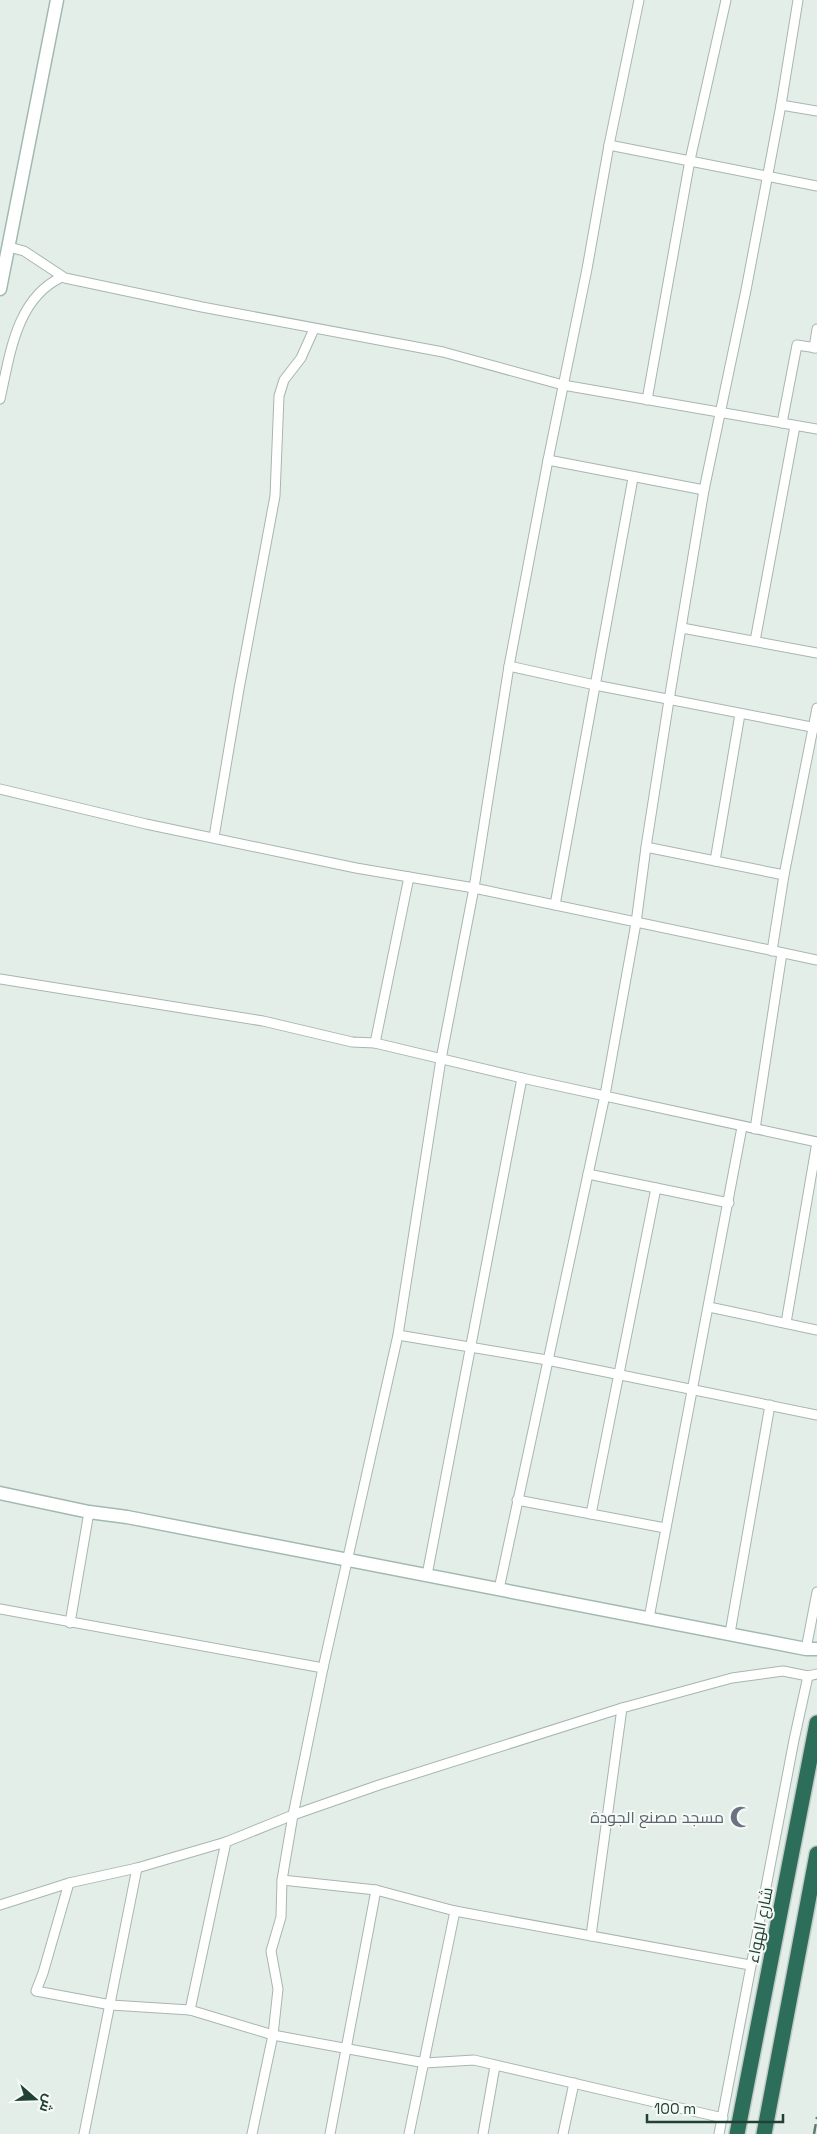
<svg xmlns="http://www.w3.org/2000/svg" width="817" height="2134" font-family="'Space Grotesk',Cairo,sans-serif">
<rect width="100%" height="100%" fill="#e4eee8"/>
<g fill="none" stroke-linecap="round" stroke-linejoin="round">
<g stroke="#a6b7af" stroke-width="11">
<g id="street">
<path d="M781 105 817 111"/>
<path d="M609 145 817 186"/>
<path d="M9 247 24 251 65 278 202 307 443 352 563 385 817 429"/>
<path d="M814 348 817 329"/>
<path d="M0 399C10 355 16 298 62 277"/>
<path d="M647 400 690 160 726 0"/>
<path d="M782 423 797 345 817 348"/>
<path d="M548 460 704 490"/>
<path d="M682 628 817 653"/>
<path d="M755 641 795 426"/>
<path d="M509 666 595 685 817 728"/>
<path d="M0 789 146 824 356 868 474 888 817 960"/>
<path d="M214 837 239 689 275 496 279 396 284 380 301 358 314 329"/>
<path d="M646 847 784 875"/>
<path d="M715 861 740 714"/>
<path d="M555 905 633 478"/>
<path d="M772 951 784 875 817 708"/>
<path d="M0 979 263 1021 352 1042 375 1043 522 1078 817 1142"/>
<path d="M375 1043 409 877"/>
<path d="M755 1129 782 953"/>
<path d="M588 1174 729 1203"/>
<path d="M709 1307 817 1330"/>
<path d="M786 1323 817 1142"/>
<path d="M398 1335 547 1360 817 1415"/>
<path d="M517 1500 665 1528"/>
<path d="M591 1514 656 1188"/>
<path d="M427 1575 522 1078"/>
<path d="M499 1589 605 1095 636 923 646 847 669 700 704 490 746 290 781 105 798 0"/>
<path d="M0 1609 323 1668"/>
<path d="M649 1618 742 1127"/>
<path d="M70 1623 89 1512"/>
<path d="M730 1633 770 1405"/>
<path d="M806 1649 817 1592"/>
<path d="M282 1880 376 1890 455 1911 750 1965"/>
<path d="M69 1883 43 1973 36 1991 111 2005 190 2010 273 2035 425 2063 474 2060 723 2118"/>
<path d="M0 1905 69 1883 137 1868 226 1842 293 1815 379 1785 622 1708 732 1678 783 1671 808 1676 817 1674"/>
<path d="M591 1936 622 1708"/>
<path d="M190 2010 226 1842"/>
<path d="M84 2134 137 1868"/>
<path d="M252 2134 273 2035 278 1989 271 1951 281 1917 282 1880 293 1815 323 1668 398 1335 441 1059 474 888 509 666 548 460 587 269 609 145 639 0"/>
<path d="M330 2134 376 1890"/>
<path d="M409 2134 455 1911"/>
<path d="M483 2134 495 2066"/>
<path d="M563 2134 574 2083"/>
<path d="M719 2134 794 1740 808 1676"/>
</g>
</g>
<g stroke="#a1baaf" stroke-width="15">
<g id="secondary">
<path d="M0 289 57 0"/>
<path d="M0 1493 89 1512 127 1517 806 1649H817"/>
</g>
</g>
<g stroke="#c1cac6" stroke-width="18">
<g id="highway">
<path d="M737 2134 817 1723"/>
<path d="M764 2134 817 1854"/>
</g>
</g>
<use href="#street" stroke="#fff" stroke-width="9"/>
<use href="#secondary" stroke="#fff" stroke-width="12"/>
<use href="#highway" stroke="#2c6e59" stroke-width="15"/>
<path stroke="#5d7c70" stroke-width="2.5" stroke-dasharray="10 5" stroke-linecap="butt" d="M814 2134 817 2117"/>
</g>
<defs>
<g id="mosque-bare" transform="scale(1.725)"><path d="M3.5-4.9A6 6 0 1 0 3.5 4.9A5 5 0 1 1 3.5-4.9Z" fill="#6b7280" stroke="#f5faf7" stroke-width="2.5" paint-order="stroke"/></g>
</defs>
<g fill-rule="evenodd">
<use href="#mosque-bare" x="741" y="1817"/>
</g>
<g text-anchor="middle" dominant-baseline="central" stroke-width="4" stroke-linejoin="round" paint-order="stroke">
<g font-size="16" fill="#5b616d" stroke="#f5faf7" text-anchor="end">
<text x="724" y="1817">مسجد مصنع الجودة</text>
</g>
<g font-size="16" fill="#224135" stroke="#f5faf7">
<text transform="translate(760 1925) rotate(-79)">شارع الهواء</text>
</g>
</g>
<g transform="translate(35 2099) rotate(110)" stroke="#f5faf7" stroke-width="4" paint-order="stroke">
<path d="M0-4L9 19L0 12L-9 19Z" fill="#224135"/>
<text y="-8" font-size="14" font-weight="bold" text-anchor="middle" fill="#224135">ش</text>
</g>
<path d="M647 2114v8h136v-8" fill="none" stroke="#224135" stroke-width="2.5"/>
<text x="654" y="2114" font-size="15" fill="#224135" stroke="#f5faf7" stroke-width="4" paint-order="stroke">100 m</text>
</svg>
